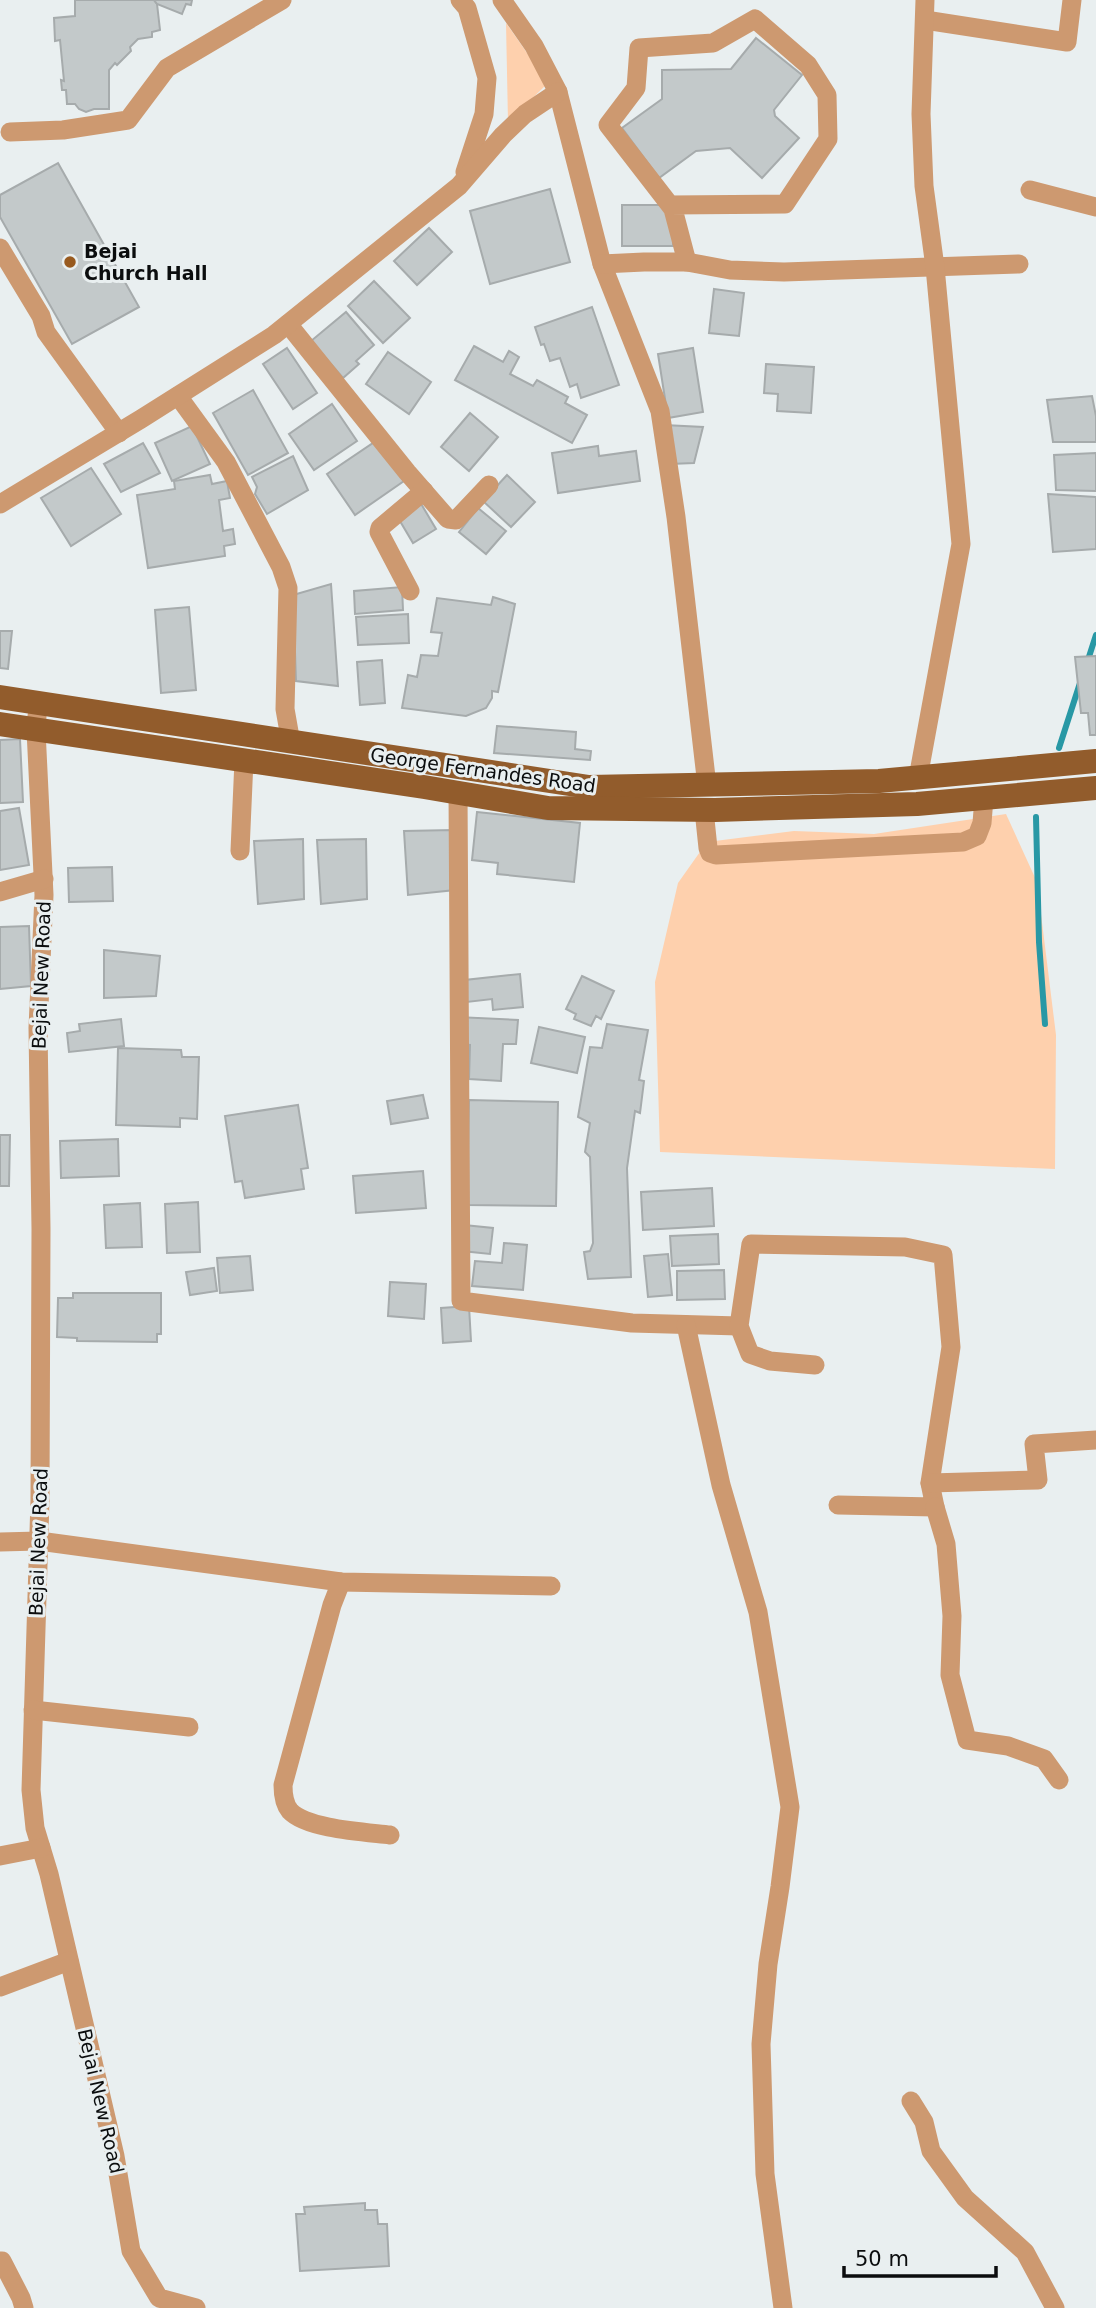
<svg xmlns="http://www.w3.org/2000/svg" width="1096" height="2308" font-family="'DejaVu Sans',sans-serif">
<rect width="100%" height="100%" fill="#e9eff0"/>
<g fill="#fed0ad">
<path d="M506 23 548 83 508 122Z"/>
<path d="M1006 814 1037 882 1056 1035 1055 1169 660 1152 655 982 678 883 707 842 794 831 874 834Z"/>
</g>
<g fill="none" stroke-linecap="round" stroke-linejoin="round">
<g stroke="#2898a5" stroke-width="6">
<path d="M1087 663 1096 635"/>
<path d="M1059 748 1080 683"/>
<path d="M1036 817 1039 942 1045 1024"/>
</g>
</g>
<g fill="#c3c9ca" stroke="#a6abac" stroke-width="2">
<path d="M75 0H154L157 4 160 30 152 32V37L138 39 130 47 131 51 117 65 115 63 109 70V109H94L86 112 79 109 75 104H67L66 90H62L61 80 64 81 60 40 55 41 54 18 75 16Z"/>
<path d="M154 0H192L191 5 186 4 182 14 157 4Z"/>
<path d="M756 38 802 75 774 110 775 116 799 138 762 178 730 148 696 151 659 178 622 128 662 99V70L731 69Z"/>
<path d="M58 163 139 307 72 344 0 217V195Z"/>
<path d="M550 189 570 262 490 284 470 211Z"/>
<rect x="622" y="205" width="51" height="41"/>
<path d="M429 228 452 252 417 285 394 261Z"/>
<path d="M374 281 410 318 383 343 348 306Z"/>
<path d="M714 289 744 293 739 336 709 333Z"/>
<path d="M592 307 619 385 581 398 577 384 570 387 560 358 550 361 544 344 541 345 535 327Z"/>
<path d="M346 312 374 345 356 361 359 364 343 378 311 341Z"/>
<path d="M474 346 503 362 509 351 519 357 510 374 533 386 537 380 568 397 565 403 587 415 572 443 455 380Z"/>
<path d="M287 348 317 393 293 409 263 364Z"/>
<path d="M693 348 703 412 668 418 658 354Z"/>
<path d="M388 352 431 382 409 414 366 384Z"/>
<path d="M766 364 814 367 811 413 777 411 778 394 764 393Z"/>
<path d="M253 390 288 453 248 475 213 413Z"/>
<path d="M1092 396 1096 416V442H1053L1047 400Z"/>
<path d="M332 404 357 441 314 470 289 434Z"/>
<path d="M470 413 498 437 469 471 441 447Z"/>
<path d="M664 425 703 427 694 463 670 464Z"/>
<path d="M192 426 210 464 172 481 155 443Z"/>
<path d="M376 441 404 481 355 515 327 474Z"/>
<path d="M143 443 160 473 121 492 104 464Z"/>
<path d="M598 446 599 456 636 451 640 481 558 493 552 453Z"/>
<path d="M1096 453V491L1056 490 1054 455Z"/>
<path d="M293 456 308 490 267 514 255 494 257 487 252 477Z"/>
<path d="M91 468 121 514 71 546 41 498Z"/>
<path d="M210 475 212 484 227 481 230 498 219 500 223 531 233 529 235 544 224 546 225 556 148 568 137 495 175 489 174 481Z"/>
<path d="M507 475 535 502 511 527 483 501Z"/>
<path d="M1048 494 1096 497V549L1053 552Z"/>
<path d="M420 502 436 529 413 543 397 516Z"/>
<path d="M478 508 506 531 486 554 459 532Z"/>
<path d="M331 584 338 686 296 681 293 595Z"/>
<path d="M402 587 403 610 355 614 354 591Z"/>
<path d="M493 597 515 604 498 692 492 691V698L486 708 466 716 402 708 408 675 417 677 421 655 438 656 442 633 431 632 437 598 491 605Z"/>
<path d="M189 607 196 690 161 693 155 610Z"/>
<path d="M408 614 409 643 358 645 356 617Z"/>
<path d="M0 631H12L8 669 0 668Z"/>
<path d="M1096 656V735H1090L1088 713H1081L1075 657Z"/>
<path d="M382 660 385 703 360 705 357 662Z"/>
<path d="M497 726 576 732 575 749 591 751 590 760 494 753Z"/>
<path d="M20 739 23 802 0 803V740Z"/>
<path d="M19 808 29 865 0 870V811Z"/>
<path d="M477 812 580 823 574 882 497 874 498 863 472 860Z"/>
<path d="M453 830 455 890 408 895 404 831Z"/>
<path d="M303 839 304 899 258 904 254 841Z"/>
<path d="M366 839 367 899 321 904 317 840Z"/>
<path d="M112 867 113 901 69 902 68 868Z"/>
<path d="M29 926 31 986 0 989V927Z"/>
<path d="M104 950 160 956 156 996 104 998Z"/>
<path d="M520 974 523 1007 493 1010 492 999 467 1002 465 980Z"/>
<path d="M582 976 614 991 601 1019 596 1016 591 1026 574 1019 576 1014 566 1009Z"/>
<path d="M457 1017 518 1020 516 1044H503L501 1081 469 1079 470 1045 456 1044Z"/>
<path d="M121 1019 124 1046 69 1052 67 1033 80 1031 79 1024Z"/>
<path d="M607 1024 648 1030 639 1080 644 1081 640 1113 635 1111 627 1168 631 1277 588 1279 584 1252 590 1251 593 1243 590 1157 585 1152 590 1123 578 1117 590 1047 602 1048Z"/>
<path d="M539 1027 585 1037 577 1073 531 1063Z"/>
<path d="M118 1048 181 1050 182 1057H199L197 1119 180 1118V1127L116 1125Z"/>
<path d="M423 1095 428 1118 391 1124 387 1101Z"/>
<path d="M469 1100 558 1102 556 1206 467 1205Z"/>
<path d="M298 1105 308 1168 301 1169 304 1189 245 1198 242 1181 235 1182 225 1116Z"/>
<path d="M0 1135H10L9 1186H0Z"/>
<path d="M118 1139 119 1176 61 1178 60 1141Z"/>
<path d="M423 1171 426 1208 356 1213 353 1176Z"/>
<path d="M712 1188 714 1226 643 1230 641 1192Z"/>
<path d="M198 1202 200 1252 167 1253 165 1204Z"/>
<path d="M140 1203 142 1247 106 1248 104 1205Z"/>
<path d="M464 1225 493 1228 490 1254 462 1251Z"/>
<path d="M718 1234 719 1264 672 1266 670 1236Z"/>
<path d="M504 1243 527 1245 523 1290 472 1286 475 1261 502 1263Z"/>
<path d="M668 1254 672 1295 648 1297 644 1256Z"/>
<path d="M250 1256 253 1290 220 1293 217 1258Z"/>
<path d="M214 1268 217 1291 190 1295 186 1272Z"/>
<path d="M724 1270 725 1299 677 1300V1271Z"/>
<path d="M390 1282 426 1284 424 1319 388 1316Z"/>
<path d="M73 1293H161V1334H157V1342L77 1341V1338L57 1337 58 1298H73Z"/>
<path d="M469 1306 471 1341 443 1343 441 1308Z"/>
<path d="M365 2203V2210H377L378 2224H387L389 2266 300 2271 296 2214H305L304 2207Z"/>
</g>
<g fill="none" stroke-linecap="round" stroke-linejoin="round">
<g stroke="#cd9970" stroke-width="19">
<path d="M460 0 467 8 487 78 484 114 465 172"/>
<path d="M502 0 534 46 558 92 602 264 660 411 676 517 707 786"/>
<path d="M925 20 1067 42 1072 0"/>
<path d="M10 132 63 130 128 120 167 68 282 0"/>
<path d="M1030 190 1096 207"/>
<path d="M670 205 785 204 828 139 827 95 808 65 755 19 713 43 639 48 636 88 608 125 673 209 687 262"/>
<path d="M0 248 41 316 46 332 119 433"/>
<path d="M602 264 644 262H687L730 270 784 272 1019 264"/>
<path d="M288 324 407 472 448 519 456 520 489 485"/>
<path d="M178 396 226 462 281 567 288 588 285 709 291 743"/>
<path d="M0 504 141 419 274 335 459 186 503 135 525 114 558 92"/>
<path d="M410 591 379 532 380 528 424 491"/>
<path d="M37 716 36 730 44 895 38 1028 41 1229 40 1500 31 1790 35 1828 49 1874 115 2156 131 2251 159 2298 196 2308"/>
<path d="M918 778 961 544 935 267 924 186 921 114 925 0"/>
<path d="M458 792 461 1301 632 1323 739 1326"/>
<path d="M704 810 708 848 710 853 716 855 963 842 977 836 982 823 984 798"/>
<path d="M240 851 244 760"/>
<path d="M0 892 44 879"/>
<path d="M686 1325 721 1485 758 1612 790 1807 780 1887 768 1964 761 2044 765 2174 783 2308"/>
<path d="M815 1365 770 1361 750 1354 739 1326 751 1244 905 1247 943 1255 951 1347 930 1483 935 1507 838 1505"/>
<path d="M930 1483 1038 1480 1034 1444 1096 1440"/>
<path d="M935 1507 946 1544 952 1616 950 1675 967 1740 1008 1746 1044 1759 1059 1780"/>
<path d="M0 1542 39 1541 341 1582 551 1586"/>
<path d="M341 1582 332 1605 283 1785C283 1793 284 1804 290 1811 307 1829 365 1832 390 1835"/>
<path d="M33 1710 189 1727"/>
<path d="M0 1856 41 1848"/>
<path d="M0 1987 69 1961"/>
<path d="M911 2101 924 2122 931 2151 965 2198 1025 2252 1055 2308"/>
<path d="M0 2261H2L21 2298 24 2308"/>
</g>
<g stroke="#925c2c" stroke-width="24">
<path d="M0 697 589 787 879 781 1096 761"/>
<path d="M0 724 424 787 548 808 715 810 917 804 1096 788"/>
</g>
</g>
<circle fill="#985a1f" stroke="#e9eff0" stroke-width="2.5" cx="70" cy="262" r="7"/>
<g text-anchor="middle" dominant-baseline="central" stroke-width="6" stroke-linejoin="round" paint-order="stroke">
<g font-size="19" font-weight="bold" fill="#0b0d0e" stroke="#e9eff0" text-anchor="start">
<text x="84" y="251">Bejai<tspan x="84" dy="22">Church Hall</tspan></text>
</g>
<g font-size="19" fill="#0b0d0e" stroke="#e9eff0">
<text transform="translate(483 770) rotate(8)">George Fernandes Road</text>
<text transform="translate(41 975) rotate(-88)">Bejai New Road</text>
<text transform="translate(38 1542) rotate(-88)">Bejai New Road</text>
<text transform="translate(101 2101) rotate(77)">Bejai New Road</text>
</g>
</g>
<path d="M844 2266v10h152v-10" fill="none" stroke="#0b0d0e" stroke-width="3.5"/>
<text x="855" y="2266" font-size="21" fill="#0b0d0e" stroke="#e9eff0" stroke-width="5" paint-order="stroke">50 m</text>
</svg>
